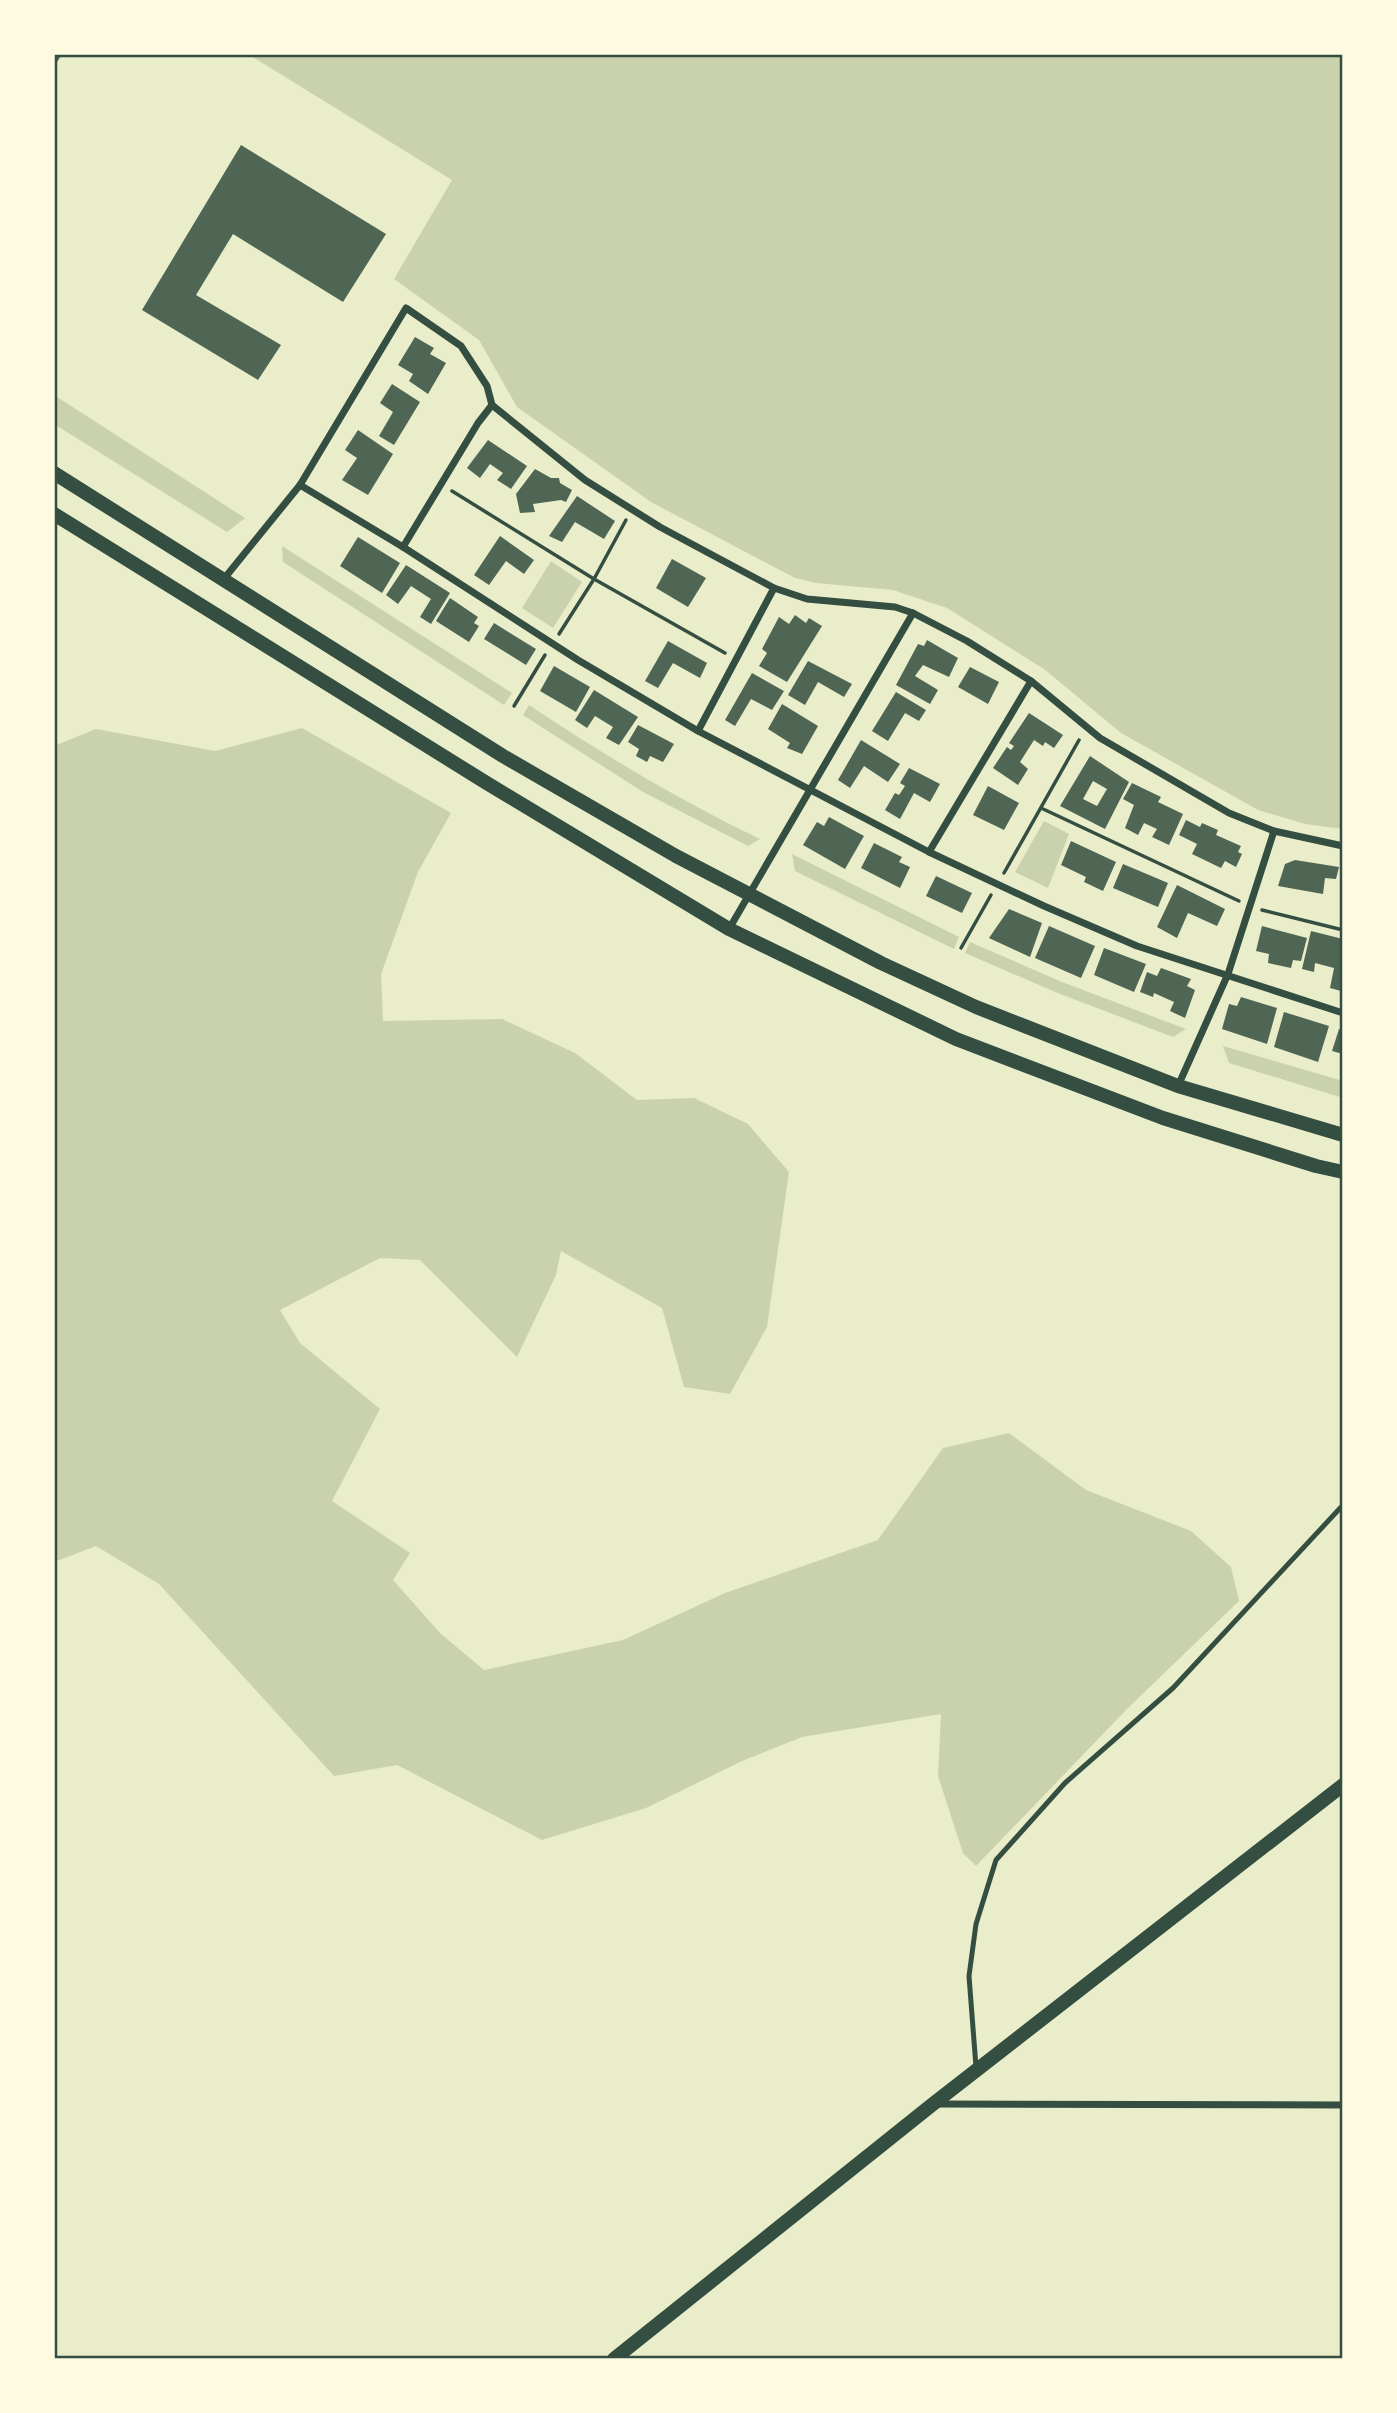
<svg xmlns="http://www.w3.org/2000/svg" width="1397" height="2413" font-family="'Fira Sans',sans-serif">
<rect width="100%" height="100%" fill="#e9edc9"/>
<g fill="#cad2ad">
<path d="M248 54H1343V829L1305 824 1258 810 1121 733 1044 669 947 608 893 590 816 583 795 578 651 502 517 407 479 340 394 279 452 180Z"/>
<path d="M54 395 245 518 227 532 54 424Z"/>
<path d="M282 546 512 693 504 705 283 562Z"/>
<path d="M551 561 582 582 553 628 522 608Z"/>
<path d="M529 705C604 755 679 800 760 839L748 846 643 792 523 715Z"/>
<path d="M302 728 451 813 418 872 381 974 383 1021 502 1019 575 1053 637 1100 694 1098 748 1124 789 1172 767 1327 730 1394 684 1387 662 1308 561 1251 556 1275 517 1357 420 1260 380 1258 280 1310 300 1343 380 1409 332 1501 410 1553 393 1580 440 1633 484 1670 623 1640 725 1593 878 1540 943 1448 1009 1433 1086 1490 1191 1531 1231 1567 1239 1601 1127 1709 976 1866 963 1853 938 1776 941 1714 802 1737 742 1761 646 1808 542 1840 397 1765 334 1776 159 1584 96 1546 54 1562V746L96 729 215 751Z"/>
<path d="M1044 821 1069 834 1048 888 1015 872Z"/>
<path d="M792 854 959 937 954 949 795 871Z"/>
<path d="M970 942 1062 982 1186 1029 1173 1037 1055 992 965 953Z"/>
<path d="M1223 1046 1343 1081V1098L1229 1063Z"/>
</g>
<g fill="#4f6655" fill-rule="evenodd">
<path d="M54 54H62L54 67Z"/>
<path d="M241 145 386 234 343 302 233 234 196 295 281 345 258 380 142 310Z"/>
<path d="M415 337 434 348 430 354 446 363 428 394 409 381 413 374 398 365Z"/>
<path d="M392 384 420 402 394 445 379 436 393 412 380 403Z"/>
<path d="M358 430 393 454 368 495 342 480 357 458 345 450Z"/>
<path d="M488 440 527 466 511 489 497 480 503 473 490 464 480 478 467 468Z"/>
<path d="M535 469 551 478H559L560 483 572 490 566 502 561 500 533 504 535 512 520 513 516 494Z"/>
<path d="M577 496 615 521 604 539 575 522 562 542 549 536Z"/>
<path d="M500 536 534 560 524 574 506 561 489 585 474 575Z"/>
<path d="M358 537 400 563 382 593 340 566Z"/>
<path d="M672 559 706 578 688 607 656 588Z"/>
<path d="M406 565 450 593 431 624 420 617 431 599 411 586 398 604 386 595Z"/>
<path d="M450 598 478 617 474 623 479 626 469 642 436 621Z"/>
<path d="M795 615 806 623 809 618 822 626 787 682 759 666 767 653 762 649 779 617 789 624Z"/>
<path d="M494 623 536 649 526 665 484 639Z"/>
<path d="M927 640 958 658 949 677 923 665 915 676 938 690 930 704 896 685 918 644 924 646Z"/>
<path d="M668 641 707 663 700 678 673 663 658 688 645 681Z"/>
<path d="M808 661 852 684 844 697 818 682 805 705 788 695Z"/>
<path d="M554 666 590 687 576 712 540 691Z"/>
<path d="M970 667 999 682 988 704 958 687Z"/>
<path d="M752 673 784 691 772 710 751 699 735 726 725 720Z"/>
<path d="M594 690 638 717 619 745 606 738 613 727 595 716 587 728 575 720Z"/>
<path d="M896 692 926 710 919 721 905 713 888 741 872 731Z"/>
<path d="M782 704 818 726 802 754 787 748 790 743 768 729Z"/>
<path d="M1029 713 1063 735 1054 748 1045 742 1043 746 1034 740 1020 762 1028 769 1018 785 993 768 1007 747 1011 750 1014 746 1009 743Z"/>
<path d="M638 725 674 744 663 762 650 756 647 762 636 756 639 749 628 742Z"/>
<path d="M861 740 900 764 888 782 864 766 850 788 838 780Z"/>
<path d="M1090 756 1129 782 1105 829 1060 806ZM1093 781 1107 789 1097 806 1083 799Z"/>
<path d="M909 768 940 784 930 802 914 793 900 819 885 810 895 793 899 795 905 786 900 783Z"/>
<path d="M1132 783 1161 797 1158 802 1183 814 1169 845 1152 837 1157 829 1144 823 1138 835 1125 828 1134 805 1123 799Z"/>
<path d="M988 786 1019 803 1004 830 973 815Z"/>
<path d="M829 817 864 836 845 869 803 845 817 822 824 826Z"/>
<path d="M1186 820 1200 827 1202 823 1218 830 1216 835 1241 846 1238 852 1242 854 1236 867 1225 861 1221 868 1192 854 1197 844 1179 835Z"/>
<path d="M1071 841 1116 862 1103 891 1084 882 1086 877 1061 865Z"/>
<path d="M874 843 902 857 899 862 910 867 900 888 861 868Z"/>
<path d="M1295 860 1339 867 1336 879 1325 878 1323 894 1278 886 1285 864Z"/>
<path d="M1123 864 1168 883 1158 907 1113 888Z"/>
<path d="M936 876 972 893 962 913 926 896Z"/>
<path d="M1177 885 1225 909 1217 926 1188 913 1177 938 1157 927Z"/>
<path d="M1009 909 1042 923 1030 957 989 938Z"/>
<path d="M1049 926 1095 946 1081 978 1035 958Z"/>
<path d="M1262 926 1307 938 1301 961 1293 960 1291 968 1268 963 1269 954 1256 951Z"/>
<path d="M1311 931 1343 939 1341 991 1330 988 1334 968 1315 963 1314 972 1302 969Z"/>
<path d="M1104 948 1146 964 1134 992 1094 975Z"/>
<path d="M1161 968 1191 979 1187 986 1195 990 1185 1018 1170 1011 1174 1002 1154 993 1153 997 1140 992 1147 972 1157 976Z"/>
<path d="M1241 997 1277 1008 1267 1044 1222 1029 1229 1004 1237 1006Z"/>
<path d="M1284 1012 1329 1026 1318 1062 1274 1047Z"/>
<path d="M1339 1029 1343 1030V1054L1332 1051Z"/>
</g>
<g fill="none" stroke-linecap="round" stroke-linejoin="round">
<g stroke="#344e41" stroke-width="3.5">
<path d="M452 491 594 579 725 653"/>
<path d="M559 634 594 579 626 520"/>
<path d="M514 706 545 655"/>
<path d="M1041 808 1239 901"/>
<path d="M1004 873 1079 740"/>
<path d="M1262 910 1343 930"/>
<path d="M961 948 991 895"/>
<path d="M54 1867 55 1866"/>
</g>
<path stroke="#344e41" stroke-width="5" d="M976 2067 969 1976 976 1924 996 1860 1065 1783 1173 1688 1343 1505"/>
<g stroke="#344e41" stroke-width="7">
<path d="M300 485 403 547 578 660 698 731 929 852 1044 906 1137 946 1343 1013"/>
<path d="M403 547 478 423 492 405"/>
<path d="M223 580 300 485 406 308 461 346 487 386 492 405 585 480 660 527 774 588 807 599 895 607 913 613 967 641 1031 681 1100 738 1229 813 1274 831 1343 846"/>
<path d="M698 731 774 588"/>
<path d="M929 852 1031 681"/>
<path d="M729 929 913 613"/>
<path d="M1178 1086 1228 974 1274 831"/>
<path d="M937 2104 1343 2105"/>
</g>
<g stroke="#344e41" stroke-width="14">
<path d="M54 473 503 756 676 856 881 963 976 1007 1178 1086 1343 1135"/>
<path d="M54 514 485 782 729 929 956 1039 1163 1118 1316 1166 1343 1172"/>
<path d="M614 2359 933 2104 1343 1785"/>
</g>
</g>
<rect width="1397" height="2413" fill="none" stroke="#fefae0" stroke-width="112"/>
<rect x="56" y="56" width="1285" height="2301" fill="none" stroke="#344e41" stroke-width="2.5"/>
</svg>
